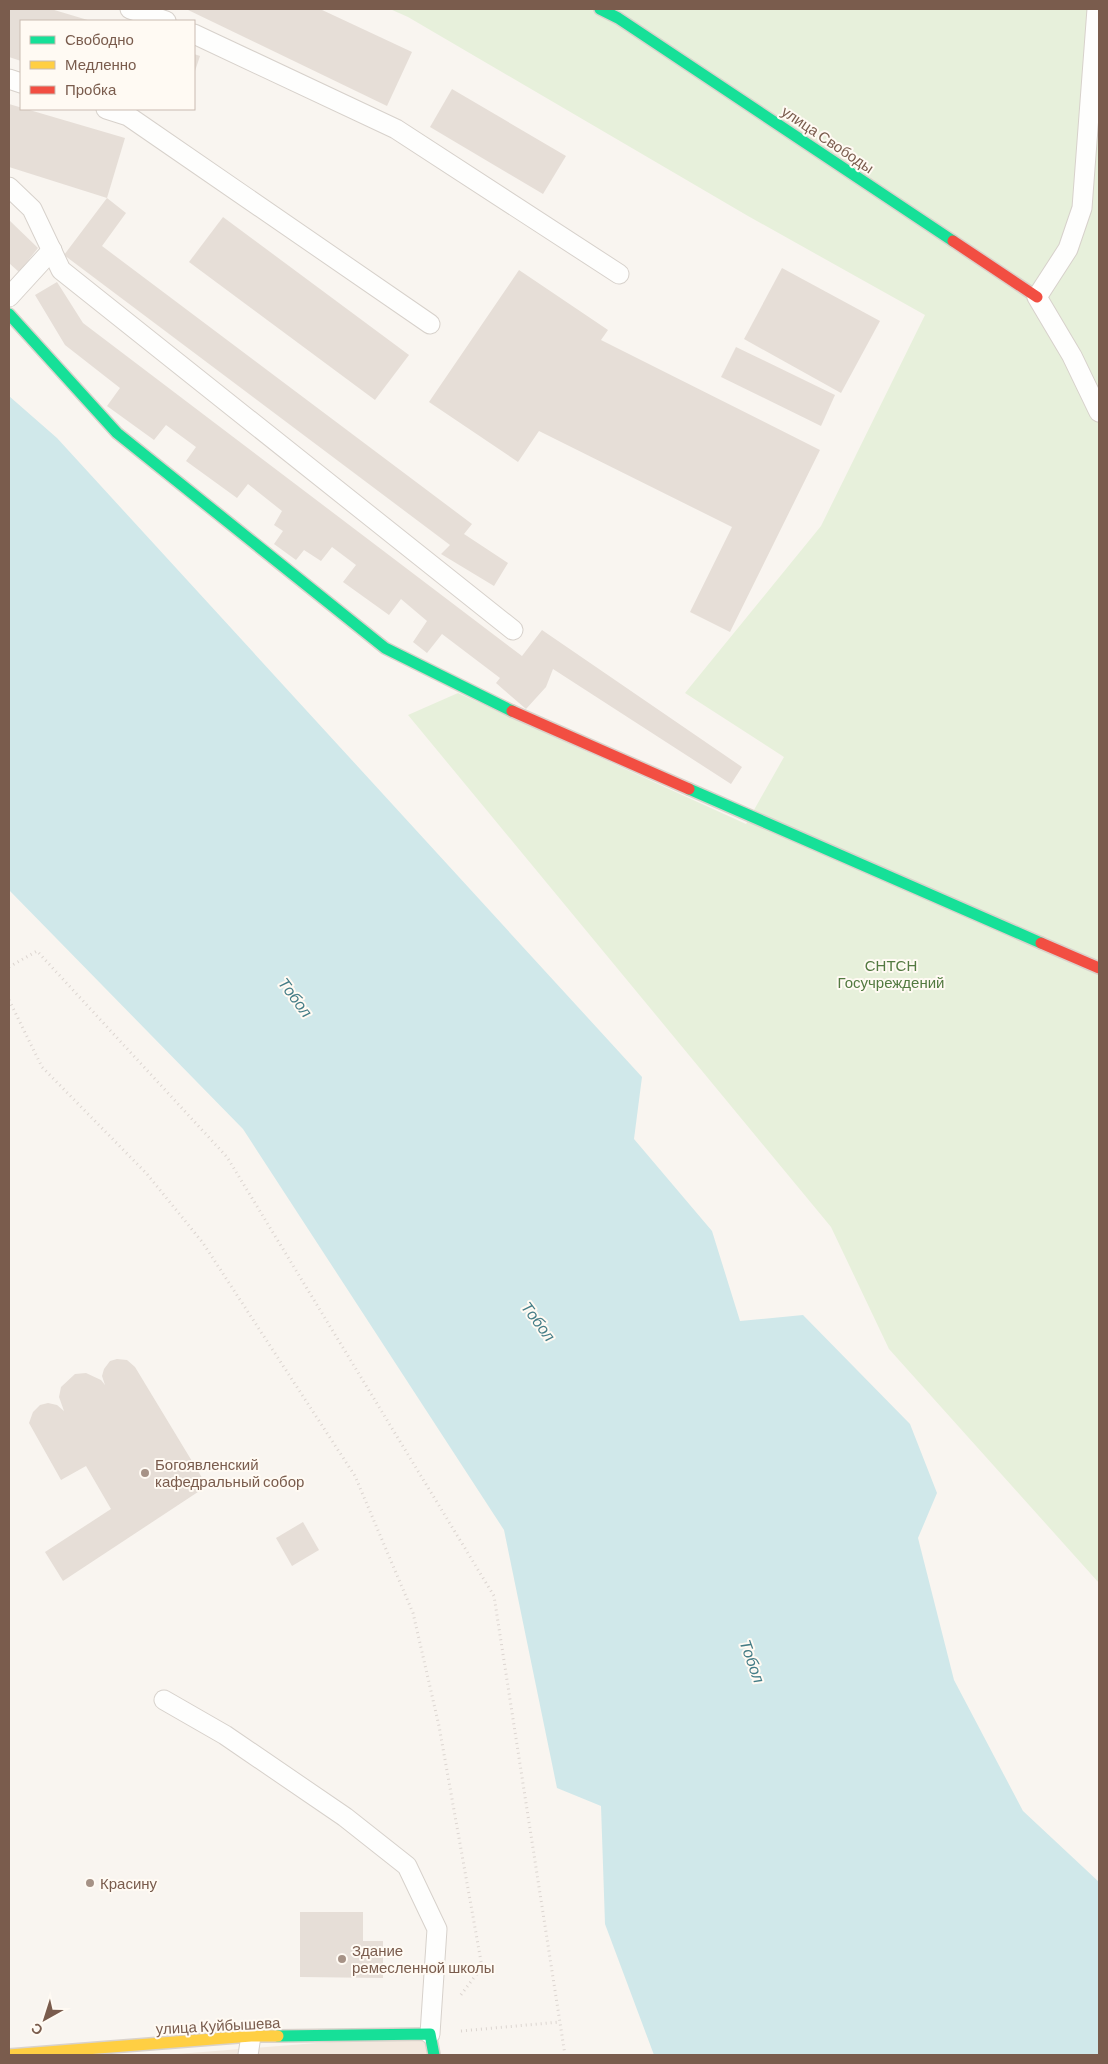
<svg xmlns="http://www.w3.org/2000/svg" width="1108" height="2064" font-family="Barlow,sans-serif">
<rect width="100%" height="100%" fill="#f9f5f0"/>
<path fill="#f2e8de" d="M430 2034 434 2055H165Z"/>
<path fill="#e7f0db" d="M390 9H1099V1583L889 1349 831 1227 408 715 458 693 746 824 784 757 685 693 821 526 925 315 748 216 408 17Z"/>
<path fill="#d0e8ea" d="M9 396 57 438 642 1077 634 1139 712 1231 740 1321 803 1315 910 1424 937 1493 918 1538 954 1680 1023 1811 1099 1882V2055H654L605 1924 601 1806 557 1788 504 1530 243 1129 9 890Z"/>
<g fill="#e6ded7">
<path d="M9 9H51L91 21H21V61L9 57Z"/>
<path d="M186 9H320L412 52 387 106Z"/>
<path d="M194 54 200 56 194 74Z"/>
<path d="M452 89 566 156 543 194 430 127Z"/>
<path d="M9 104 125 138 107 198 9 167Z"/>
<path d="M107 198 126 213 102 246 472 524 464 534 508 563 494 586 441 554 450 545 64 255Z"/>
<path d="M223 217 409 355 375 400 189 262Z"/>
<path d="M9 220 38 248 19 272 9 263Z"/>
<path d="M782 268 880 321 841 393 744 339Z"/>
<path d="M519 270 608 330 601 340 820 450 730 632 690 612 732 527 539 431 518 462 429 402Z"/>
<path d="M57 282 83 323 522 656 542 630 742 767 731 784 553 669 546 687 526 709 496 683 500 678 442 634 427 653 413 642 427 621 401 599 389 615 343 582 356 565 332 547 321 561 304 550 296 560 274 544 283 531 274 525 282 511 248 484 237 498 186 461 196 447 166 425 154 440 107 406 120 388 65 345 35 295Z"/>
<path d="M736 347 835 395 821 426 721 377Z"/>
<path d="M117 1359 127 1360 135 1367 207 1486 63 1581 45 1552 111 1509 86 1466 61 1480 29 1423 33 1412 40 1405 48 1403 57 1405 64 1411 59 1397 61 1387 75 1374 86 1373 101 1380 105 1385 102 1376 104 1369 110 1361Z"/>
<path d="M303 1522 319 1550 292 1566 276 1538Z"/>
<path d="M300 1912H363V1941H383V1978L300 1977Z"/>
</g>
<g fill="none" stroke-linecap="round" stroke-linejoin="round">
<g stroke="#d7d1cb" stroke-width="21">
<g id="lane">
<path d="M130 9 166 21"/>
<path d="M1097 9 1082 208 1068 249 1037 297 1072 356 1099 412"/>
<path d="M194 34 396 129 619 274"/>
<path d="M9 79 21 83"/>
<path d="M106 109 128 116 430 324"/>
<path d="M9 187 32 209 61 270 513 630"/>
<path d="M9 297 52 250"/>
<path d="M164 1700 225 1735 345 1817 407 1866 437 1929 430 2034"/>
<path d="M248 2055 251 2036"/>
</g>
</g>
<g stroke="#d9d2cb" stroke-width="14">
<g id="fast">
<path d="M600 9 618 18 953 241"/>
<path d="M9 314 117 433 385 648 512 711"/>
<path d="M689 789 1041 943"/>
<path d="M278 2036 430 2034 434 2055"/>
</g>
</g>
<g stroke="#d9d2cb" stroke-width="14">
<path id="slow" d="M9 2055 251 2036H278"/>
</g>
<g stroke="#d9d2cb" stroke-width="14">
<g id="jam">
<path d="M953 241 1037 297"/>
<path d="M512 711 689 789"/>
<path d="M1041 943 1099 968"/>
</g>
</g>
<g stroke="#dcd5d0" stroke-width="3" stroke-dasharray="1 4" stroke-linecap="butt">
<path d="M9 967 37 951 227 1157 494 1596 565 2055"/>
<path d="M9 1000 42 1067 147 1174 203 1243 355 1476 413 1613 439 1726 482 1967 460 1996"/>
<path d="M461 2031 560 2022"/>
</g>
<use href="#lane" stroke="#fefefd" stroke-width="19"/>
<use href="#fast" stroke="#16e098" stroke-width="11"/>
<use href="#slow" stroke="#ffcf43" stroke-width="11"/>
<use href="#jam" stroke="#f24e42" stroke-width="11"/>
</g>
<g fill="#a69286" stroke="#fffaf3" stroke-width="2">
<circle cx="145" cy="1473" r="5"/>
<circle cx="90" cy="1883" r="5"/>
<circle cx="342" cy="1959" r="5"/>
</g>
<g text-anchor="middle" dominant-baseline="central" stroke-width="4" stroke-linejoin="round" paint-order="stroke">
<g font-size="15" fill="#7a5c4d" stroke="#fffaf3">
<text transform="translate(828 139) rotate(34)">улица Свободы</text>
<text transform="translate(218 2025) rotate(-3)">улица Куйбышева</text>
</g>
<g font-size="15" fill="#537a41" stroke="#fffaf3">
<text x="891" y="965">СНТСН<tspan x="891" dy="17">Госучреждений</tspan></text>
</g>
<g font-size="15" fill="#7a5c4d" stroke="#fffaf3" text-anchor="start">
<text x="155" y="1464">Богоявленский<tspan x="155" dy="17">кафедральный собор</tspan></text>
<text x="100" y="1883">Красину</text>
<text x="352" y="1950">Здание<tspan x="352" dy="17">ремесленной школы</tspan></text>
</g>
<g font-size="16" font-style="italic" fill="#437c86" stroke="#fffaf3">
<text transform="translate(296 997) rotate(53)">Тобол</text>
<text transform="translate(539 1321) rotate(53)">Тобол</text>
<text transform="translate(753 1661) rotate(70)">Тобол</text>
</g>
</g>
<rect width="1108" height="2064" fill="none" stroke="#7a5c4d" stroke-width="20"/>
<rect x="20" y="20" width="175" height="90" fill="#fffaf3" stroke="#cabbb1"/>
<rect x="30" y="36" width="25" height="8" fill="#16e098" stroke="#cabbb1"/>
<text x="65" y="45" font-size="15" fill="#7a5c4d">Свободно</text>
<rect x="30" y="61" width="25" height="8" fill="#ffcf43" stroke="#cabbb1"/>
<text x="65" y="70" font-size="15" fill="#7a5c4d">Медленно</text>
<rect x="30" y="86" width="25" height="8" fill="#f24e42" stroke="#cabbb1"/>
<text x="65" y="95" font-size="15" fill="#7a5c4d">Пробка</text>
<g transform="translate(45 2019) rotate(219)" stroke="#fffaf3" stroke-width="4" paint-order="stroke">
<path d="M0-4L9 19L0 12L-9 19Z" fill="#7a5c4d"/>
<text y="-8" font-size="14" font-weight="bold" text-anchor="middle" fill="#7a5c4d">С</text>
</g>
</svg>
